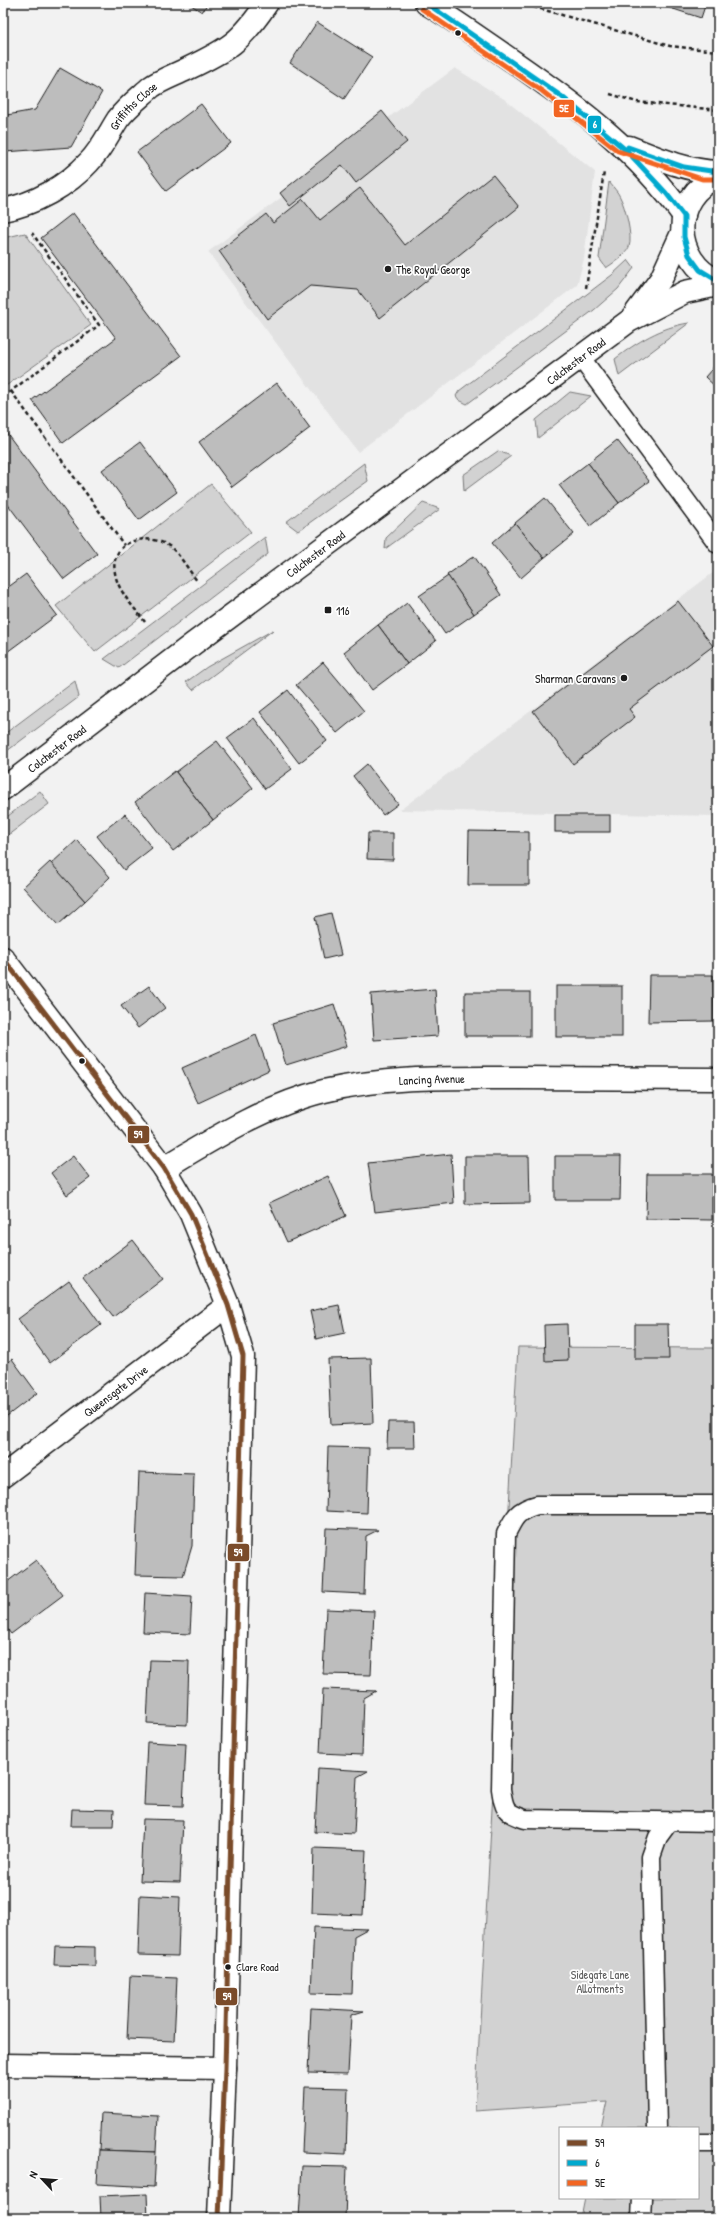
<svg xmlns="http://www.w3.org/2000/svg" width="721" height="2221" font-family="'Patrick Hand',sans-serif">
<rect width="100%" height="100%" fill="#f2f2f2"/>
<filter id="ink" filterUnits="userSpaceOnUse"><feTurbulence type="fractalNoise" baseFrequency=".025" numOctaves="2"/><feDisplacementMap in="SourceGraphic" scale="8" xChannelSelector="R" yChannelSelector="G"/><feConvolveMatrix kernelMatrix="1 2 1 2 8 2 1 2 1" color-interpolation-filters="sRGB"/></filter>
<g filter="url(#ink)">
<g fill="#e2e2e2">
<path d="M455 68 504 99 595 172 584 259 577 285 358 452 208 252Z"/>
<path d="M714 572 718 573V816L400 810Z"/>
</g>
<g fill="#d2d2d2" stroke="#777">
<path d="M609 182C613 187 618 192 620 197 625 206 633 237 629 247 625 256 613 263 606 268L599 258Z"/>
<path d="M25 233 91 325 3 388V238Z"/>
<path d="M628 260 634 268 618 289 594 310 467 404 459 400 456 396 459 391 612 275Z"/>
<path d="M689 323 619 376 615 359C637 342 661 327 689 323Z"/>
<path d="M570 392 591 396 538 438 536 420Z"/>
<path d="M498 451 511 456 464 491 463 475Z"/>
<path d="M364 463 368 481 298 531 286 522Z"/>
<path d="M211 484 251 532 95 652 56 606Z"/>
<path d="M423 503 440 509 385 549 386 538Z"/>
<path d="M265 537 268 554 119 668 104 659Z"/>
<path d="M273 630 193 690 186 682 207 667Z"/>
<path d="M75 681 79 697 3 754V735Z"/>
<path d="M40 791 49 804 3 839V820Z"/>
<path d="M518 1347 718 1348V2218H581L585 2198H698V2128H601L607 2102 475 2111Z"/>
</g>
<g fill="#bdbdbd" stroke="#1c1c1c">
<path d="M188 3H208L202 12Z"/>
<path d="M655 3H706L701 18Z"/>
<path d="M317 22 372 57 344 99 290 63Z"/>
<path d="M60 68 102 92 71 147 5 152 6 172H3V109L7 115 35 110Z"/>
<path d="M201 104 231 143 166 191 137 152Z"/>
<path d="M382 111 407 142 356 183 342 165 290 206 280 193Z"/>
<path d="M493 175 519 207 380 318 358 290 310 286 267 319 219 251 266 214 273 223 303 199 320 220 360 188 405 245Z"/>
<path d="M73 213 181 356 63 443 32 400 116 338 41 238Z"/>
<path d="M718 362V389L705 377Z"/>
<path d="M277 383 310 428 232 487 199 442Z"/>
<path d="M3 428 97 554 64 579 3 498Z"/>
<path d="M617 440 649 481 619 503 588 463Z"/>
<path d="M140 442 177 492 139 520 102 470Z"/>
<path d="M588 463 619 503 590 526 559 485Z"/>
<path d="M545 498 574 534 544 558 515 523Z"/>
<path d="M515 523 544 558 521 578 492 543Z"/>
<path d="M474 556 501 595 474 614 447 575Z"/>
<path d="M26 574 57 615 3 655V591Z"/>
<path d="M448 576 474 614 445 634 419 596Z"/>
<path d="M678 601 713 646 629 709 635 717 573 764 533 711Z"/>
<path d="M407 603 436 641 407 664 378 625Z"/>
<path d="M378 625 407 664 372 690 344 652Z"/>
<path d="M323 662 364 711 337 733 296 685Z"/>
<path d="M288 690 327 741 299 763 260 712Z"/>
<path d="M254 718 292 769 265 789 227 738Z"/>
<path d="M217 741 253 788 213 820 176 772Z"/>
<path d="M367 764 398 804 383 815 353 776Z"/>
<path d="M175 771 213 820 173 851 135 802Z"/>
<path d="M125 814 152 848 124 870 97 836Z"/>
<rect x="555" y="815" width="55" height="17"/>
<path d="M469 831 529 832V885H468Z"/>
<path d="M368 833H393V860L367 859Z"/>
<path d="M77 840 110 877 85 901 51 864Z"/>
<path d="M50 862 85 901 58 925 23 887Z"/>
<path d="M331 913 341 955 324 959 315 917Z"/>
<path d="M649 975H713L714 1021 648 1022Z"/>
<path d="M149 986 165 1008 138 1028 121 1006Z"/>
<rect x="556" y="986" width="66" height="51"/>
<path d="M435 989 438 1036 374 1040 371 994Z"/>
<rect x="465" y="992" width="65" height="44"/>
<path d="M334 1004 347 1046 286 1065 273 1023Z"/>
<path d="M256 1035 269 1070 198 1103 182 1068Z"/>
<path d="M451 1154 454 1203 375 1212 368 1163Z"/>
<path d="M73 1156 90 1178 67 1195 51 1173Z"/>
<path d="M465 1156H529L530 1203 465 1204Z"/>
<path d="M555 1156H621L620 1200H555Z"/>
<path d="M647 1174H712V1220L646 1219Z"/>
<path d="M328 1176 346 1216 287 1242 269 1203Z"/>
<path d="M133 1240 163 1279 113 1317 83 1278Z"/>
<path d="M69 1281 101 1325 50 1363 18 1319Z"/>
<path d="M339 1305 345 1333 316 1339 310 1311Z"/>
<path d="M567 1324 568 1360 545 1361 544 1325Z"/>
<path d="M635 1324H668L669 1359H635Z"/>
<path d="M371 1358 373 1423 331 1425 328 1359Z"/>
<path d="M12 1359 37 1393 3 1419V1366Z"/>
<path d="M388 1422H414L415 1448H387Z"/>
<path d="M328 1447 369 1448 367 1513 326 1511Z"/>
<path d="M139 1472 194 1474 192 1546 183 1576 135 1575Z"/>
<path d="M326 1528 378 1530 366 1536 364 1594 323 1592Z"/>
<path d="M36 1560 63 1595 11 1634 3 1624V1585Z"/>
<path d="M145 1593 192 1596 190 1634 143 1632Z"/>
<path d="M326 1609 374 1611 371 1675 323 1674Z"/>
<path d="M150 1660 189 1661 187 1725 147 1723Z"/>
<path d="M323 1689 376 1691 364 1698 362 1755 320 1753Z"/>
<path d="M147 1742 186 1744 183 1806 144 1805Z"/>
<path d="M318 1768 368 1771 357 1777 354 1834 315 1832Z"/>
<path d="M72 1809 114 1810 113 1826H71Z"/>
<path d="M143 1819 183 1820 180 1882 140 1881Z"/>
<path d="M314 1848 366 1850 363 1915 312 1913Z"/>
<path d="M140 1895 180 1897 178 1956 138 1955Z"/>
<path d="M314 1927 367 1929 354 1936 352 1994 311 1993Z"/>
<path d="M55 1946 95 1947V1966L54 1965Z"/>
<path d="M130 1976 177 1978 174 2041 127 2039Z"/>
<path d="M311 2008 364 2011 351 2015 348 2074 308 2073Z"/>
<path d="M305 2087 348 2088 346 2154 302 2152Z"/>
<path d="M101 2113 158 2116 156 2152 99 2150Z"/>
<path d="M99 2150 156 2152 154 2187 97 2184Z"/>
<path d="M302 2166 347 2167 345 2218H299Z"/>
<path d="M147 2194 148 2218H101L100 2196Z"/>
</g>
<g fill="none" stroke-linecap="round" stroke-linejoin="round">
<g stroke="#1c1c1c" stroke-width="21">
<g id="service">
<path d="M581 358 718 544"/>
<path d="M718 1505H537C518 1510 514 1517 506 1534L501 1789C504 1809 505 1813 525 1819L718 1822"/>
<path d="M657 2128 651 1857 658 1837 669 1822"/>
<path d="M698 2143H718"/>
<path d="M641 2218 642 2198"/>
</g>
</g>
<g stroke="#1c1c1c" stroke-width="25">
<g id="minor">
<path id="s1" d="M3 210C35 204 67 186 89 162 101 150 109 133 118 119 127 107 140 97 151 87 161 80 175 75 187 69 229 49 241 42 267 3"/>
<path d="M3 958 164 1168 191 1214 228 1305 243 1356 225 2068 219 2218"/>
<path id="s2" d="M164 1168C214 1138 267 1105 324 1091 387 1076 451 1078 516 1078 583 1078 651 1079 718 1079"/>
<path id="s3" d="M3 1476 228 1305"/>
<path d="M3 2065 225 2068"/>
</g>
</g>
<g stroke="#1c1c1c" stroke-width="25">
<g id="tertiary">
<path d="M426 3C456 21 485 42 514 62 579 107 637 151 684 216"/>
<path d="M629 147C657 158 687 171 718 172"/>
</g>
</g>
<g stroke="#1c1c1c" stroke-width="25">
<g id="primary">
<path d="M718 177C669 196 672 261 718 281"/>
<path d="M635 314 661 279 682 233"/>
<path id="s4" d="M3 789 193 644 629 321 685 292 718 285"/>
</g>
</g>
<g stroke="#1c1c1c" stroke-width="2.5" stroke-dasharray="4 3" stroke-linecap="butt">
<path d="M520 3 670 46 718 51"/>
<path d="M610 94 637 102 718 110"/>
<path d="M586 288 604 172"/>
<path d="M11 391 124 545"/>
<path d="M3 397 99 325 32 233"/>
<path d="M145 622C134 607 118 592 115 573 109 541 146 531 169 546 180 554 189 571 198 582"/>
</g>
<use href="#service" stroke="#fff" stroke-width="18"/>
<use href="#minor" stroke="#fff" stroke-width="22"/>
<use href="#tertiary" stroke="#fff" stroke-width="22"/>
<use href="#primary" stroke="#fff" stroke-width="22"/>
<g stroke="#fff" stroke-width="8">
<path id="bus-1" d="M3 958 164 1168 191 1214 228 1305 243 1356 225 2068 219 2218"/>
</g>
<g stroke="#fff" stroke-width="8">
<g id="bus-2">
<path d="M426 3 561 96 627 151 666 193 684 216V237L689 255 700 270 718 281"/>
<path d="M628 147 684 167 718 172"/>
</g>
</g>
<g stroke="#fff" stroke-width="8">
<path id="bus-3" d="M422 9 542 91 618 151 702 179H718"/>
</g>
<use href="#bus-1" stroke="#7a4b2a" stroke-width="5"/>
<use href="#bus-2" stroke="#00a9ce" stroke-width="5"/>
<use href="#bus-3" stroke="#f26522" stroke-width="5"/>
</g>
</g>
<g fill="#1c1c1c" stroke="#fff" stroke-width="1.5">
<circle cx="458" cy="33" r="3.5"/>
<circle cx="388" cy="269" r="4"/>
<rect x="324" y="606" width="8" height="8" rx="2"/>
<circle cx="624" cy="678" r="4"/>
<circle cx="82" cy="1061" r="3.5"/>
<circle cx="228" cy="1967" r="3.5"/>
</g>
<g text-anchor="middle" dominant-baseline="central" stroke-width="3.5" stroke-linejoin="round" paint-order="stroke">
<g font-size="11" fill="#1c1c1c" stroke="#fff" text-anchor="start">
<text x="236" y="1967">Clare Road</text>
</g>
<g font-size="12" fill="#1c1c1c" stroke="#fff">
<text stroke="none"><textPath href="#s1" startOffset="172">Griffiths Close</textPath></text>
<text stroke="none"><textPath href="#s4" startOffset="715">Colchester Road</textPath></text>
<text stroke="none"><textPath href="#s4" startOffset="391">Colchester Road</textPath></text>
<text stroke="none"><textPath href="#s4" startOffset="67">Colchester Road</textPath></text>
<text stroke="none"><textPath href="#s2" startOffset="287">Lancing Avenue</textPath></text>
<text stroke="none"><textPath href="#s3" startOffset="141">Queensgate Drive</textPath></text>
</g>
<g font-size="12" fill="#1c1c1c" stroke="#fff" text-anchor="start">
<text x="396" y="269">The Royal George</text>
<text x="336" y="610">116</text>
<text x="616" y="678" text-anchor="end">Sharman Caravans</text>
</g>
<g font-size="12" fill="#5c5c5c" stroke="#fff">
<text x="600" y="1974">Sidegate Lane<tspan x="600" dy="14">Allotments</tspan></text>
</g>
</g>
<g stroke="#fff" stroke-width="1.5">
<rect x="553" y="99" width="22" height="19" rx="4" fill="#f26522"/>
<rect x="587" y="115" width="15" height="19" rx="4" fill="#00a9ce"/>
<rect x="127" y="1125" width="23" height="19" rx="4" fill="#7a4b2a"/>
<rect x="227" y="1543" width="23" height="19" rx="4" fill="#7a4b2a"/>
<rect x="215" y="1987" width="23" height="19" rx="4" fill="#7a4b2a"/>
</g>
<g font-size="11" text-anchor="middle" font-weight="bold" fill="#fff">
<text x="564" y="112">5E</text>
<text x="595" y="128">6</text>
<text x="138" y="1138">59</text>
<text x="238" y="1556">59</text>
<text x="227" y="2000">59</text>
</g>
<rect width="721" height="2221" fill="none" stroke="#fff" stroke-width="16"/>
<rect x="8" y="8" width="705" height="2205" fill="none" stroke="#1c1c1c" stroke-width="1.5" filter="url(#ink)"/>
<rect x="559" y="2127" width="140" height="72" fill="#ffffff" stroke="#a4a4a4"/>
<rect x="567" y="2140" width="20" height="6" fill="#7a4b2a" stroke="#a4a4a4"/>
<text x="595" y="2147" font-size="12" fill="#1c1c1c">59</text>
<rect x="567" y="2160" width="20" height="6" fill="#00a9ce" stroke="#a4a4a4"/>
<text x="595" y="2167" font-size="12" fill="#1c1c1c">6</text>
<rect x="567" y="2180" width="20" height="6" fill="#f26522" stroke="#a4a4a4"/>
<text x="595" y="2187" font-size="12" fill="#1c1c1c">5E</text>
<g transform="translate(42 2179) rotate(296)" stroke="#ffffff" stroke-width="3" paint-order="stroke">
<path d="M0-3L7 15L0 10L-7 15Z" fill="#1c1c1c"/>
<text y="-6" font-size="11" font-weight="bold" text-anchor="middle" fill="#1c1c1c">N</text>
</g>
</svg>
